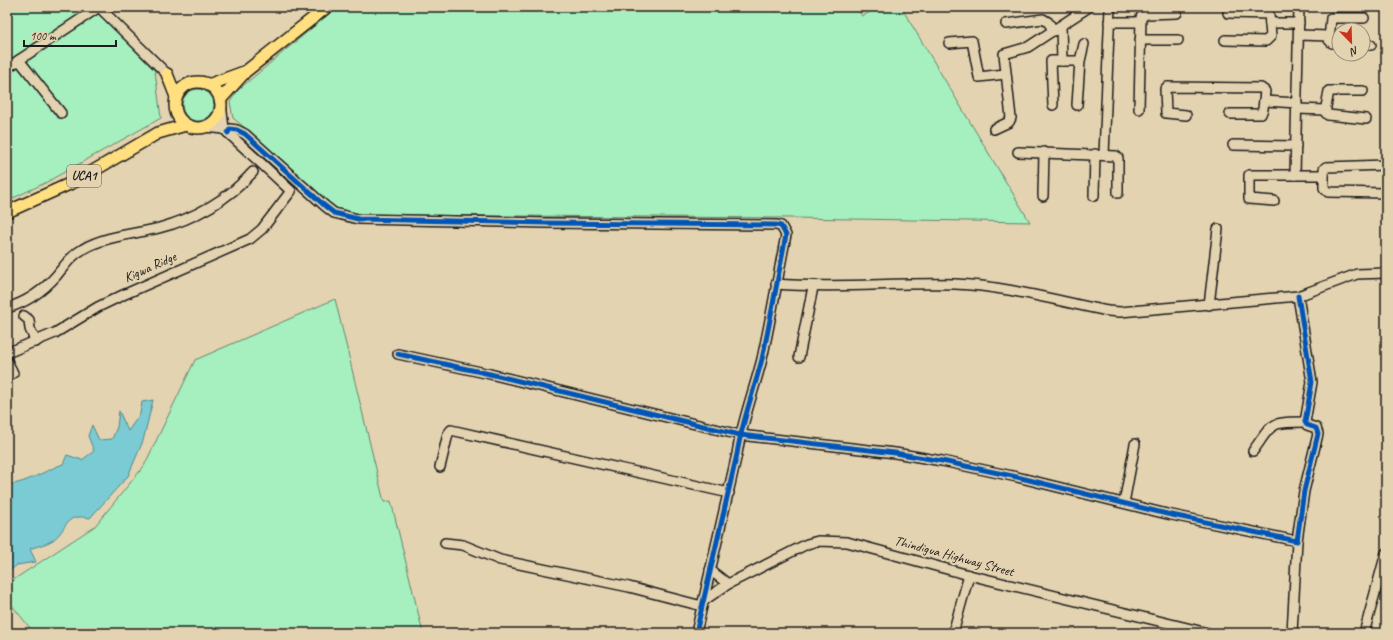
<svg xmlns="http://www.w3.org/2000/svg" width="1393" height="640" font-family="Caveat,sans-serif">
<rect width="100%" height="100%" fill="#e4d3b0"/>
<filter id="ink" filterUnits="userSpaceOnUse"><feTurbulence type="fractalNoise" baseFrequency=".025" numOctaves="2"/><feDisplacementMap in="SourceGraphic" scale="8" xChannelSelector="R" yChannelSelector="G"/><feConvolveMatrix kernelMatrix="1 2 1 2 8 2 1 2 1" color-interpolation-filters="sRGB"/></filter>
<g filter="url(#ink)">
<g fill="#a6efbe" stroke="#61866d">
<path d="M7 7H93L155 71 161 118 45 183 7 201Z"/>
<path d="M337 7H773L776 12 785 7H856L862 16 881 7H901L1030 222 792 218 379 215 355 214 338 209 324 201 254 135 233 118 230 102 238 90Z"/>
<circle cx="198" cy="105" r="16"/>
<path d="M335 299 384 502 391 501 423 633H34L7 599V584L95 526 144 466 195 360Z"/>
</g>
<path fill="#7acbd4" stroke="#54858a" d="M153 400 143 441 128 476 90 518C63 513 69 528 53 540 47 544 37 546 30 549L36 562 17 565 7 573V485C27 483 44 471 63 464L67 455 82 460 94 451 88 436 92 425 99 440 112 439 117 427 119 411 128 431 140 414 142 402Z"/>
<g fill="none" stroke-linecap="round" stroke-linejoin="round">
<g stroke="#1c1c1c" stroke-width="12">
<g id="minor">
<path d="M99 7 167 74"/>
<path d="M1109 22H1140"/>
<path d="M1270 23H1299"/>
<path d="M1006 24 1043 19 1048 22 1054 31"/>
<path d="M1061 26 1062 61"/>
<path d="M1299 35 1329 36"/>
<path d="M1140 40H1178"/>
<path d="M1225 40 1266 41 1271 36 1269 14 1228 13"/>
<path d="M949 43 972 41 979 77 1005 74"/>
<path d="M1339 43H1332L1329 40 1331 18H1364"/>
<path d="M1363 45H1371"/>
<path d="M19 60 61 113"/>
<path d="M7 68 99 7"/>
<path d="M1363 91H1329L1325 112 1328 115 1366 119"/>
<path d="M1264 101 1297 103"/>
<path d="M221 103 224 129"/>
<path d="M1053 105 1051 61H1080"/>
<path d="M1077 105 1080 61 1084 44"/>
<path d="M1139 109 1141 17 1147 14 1177 13"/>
<path d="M1297 109 1326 110"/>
<path d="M1186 115 1166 113 1165 89 1167 87 1261 88 1265 91 1263 109 1261 114H1230"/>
<path d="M205 127 224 129"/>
<path d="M994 129 1009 122 1011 118 1004 54 1028 47 1089 7"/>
<path d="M228 133 230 129 237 130 245 134 325 206 334 213 358 219 545 223 776 225 781 226 786 235C778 276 771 318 762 359 754 391 742 421 737 454L696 633"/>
<path d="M1233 145 1296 146"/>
<path d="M1018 152 1116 156 1118 158V193"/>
<path d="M1104 155 1110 7"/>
<path d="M1386 165 1326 167 1324 169V188L1328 192 1386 193"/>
<path d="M1295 175 1299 7"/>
<path d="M1043 196 1044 152"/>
<path d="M1094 196 1095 154"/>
<path d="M1274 201 1249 199V175H1324"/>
<path d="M776 284C836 289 896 282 955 284 1007 286 1057 301 1108 311L1120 312 1298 296 1357 274 1386 273"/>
<path d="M1209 305 1218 229"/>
<path d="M7 308C28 302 43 291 57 275 65 265 72 255 83 249 105 236 135 234 159 228 194 219 229 199 253 172"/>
<path d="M24 316 29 320 30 329 36 342"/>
<path d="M7 353 55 333 98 307 123 295 250 239 262 229 291 191 225 130"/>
<path d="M398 354 490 374 740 435 895 453 942 461 1017 477 1167 514 1297 541 1304 491 1318 434 1316 428 1307 425 1305 422 1312 382 1298 296"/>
<path d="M799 357 813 287"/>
<path d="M7 361 13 373 7 377"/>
<path d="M1253 451C1273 423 1269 422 1305 422"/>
<path d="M440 467 448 434 451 430 729 493"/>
<path d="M1124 503 1135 444"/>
<path d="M445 543 463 545 500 560 629 587 702 606"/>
<path d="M710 570 728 584"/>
<path d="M703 601 728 584 807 544 818 541 847 542 969 575 1208 633"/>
<path d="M953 633 969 575"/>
<path d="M1292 633 1297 541"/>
<path d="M1364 633 1386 553"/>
</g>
</g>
<g stroke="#1c1c1c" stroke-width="14">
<g id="major">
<path d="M167 74 176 97"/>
<circle cx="198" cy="105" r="23"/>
<path d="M208 85 244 72"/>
<path d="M220 100 245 72 327 7"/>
<path d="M7 212 76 181 158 133 186 125"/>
</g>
</g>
<use href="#minor" stroke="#e4d3b0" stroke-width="9"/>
<use href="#major" stroke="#ffdf80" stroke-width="11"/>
<g stroke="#e4d3b0" stroke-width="8">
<g id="cycleway">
<path d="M228 133 230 129 237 130 245 134 325 206 334 213 358 219 545 223 776 225 781 226 786 235C778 276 771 318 762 359 754 391 742 421 737 454L696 633"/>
<path d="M398 354 490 374 740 435 895 453 942 461 1017 477 1167 514 1297 541 1304 491 1318 434 1316 428 1307 425 1305 422 1312 382 1298 296"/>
</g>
</g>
<use href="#cycleway" stroke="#0057b8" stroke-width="5"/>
</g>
</g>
<g text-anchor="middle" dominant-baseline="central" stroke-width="4" stroke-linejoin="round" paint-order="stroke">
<rect fill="#e4d3b0" stroke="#585348" stroke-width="1" x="67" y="165" width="34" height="22" rx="3"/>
<g font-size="13" font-weight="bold" fill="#1c1c1c">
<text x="84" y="176">UCA1</text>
</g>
<g font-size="14" fill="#1c1c1c" stroke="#e4d3b0">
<text transform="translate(150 267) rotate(-24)">Kigwa Ridge</text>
<text transform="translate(954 556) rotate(15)">Thindigua Highway Street</text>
</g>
</g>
<rect width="1393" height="640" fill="none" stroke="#e4d3b0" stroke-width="24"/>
<rect x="12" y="12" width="1369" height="616" fill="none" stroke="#1c1c1c" stroke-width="1.5" filter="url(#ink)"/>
<g transform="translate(1351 42) rotate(157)"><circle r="19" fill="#e4d3b0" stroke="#948a75"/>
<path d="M0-3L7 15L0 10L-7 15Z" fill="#c8321e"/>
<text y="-6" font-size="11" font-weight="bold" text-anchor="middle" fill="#1c1c1c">N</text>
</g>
<path d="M24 40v6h92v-6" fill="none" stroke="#1c1c1c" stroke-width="2"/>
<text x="30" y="40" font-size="12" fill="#1c1c1c" stroke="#e4d3b0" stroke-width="3" paint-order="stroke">100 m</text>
</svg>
